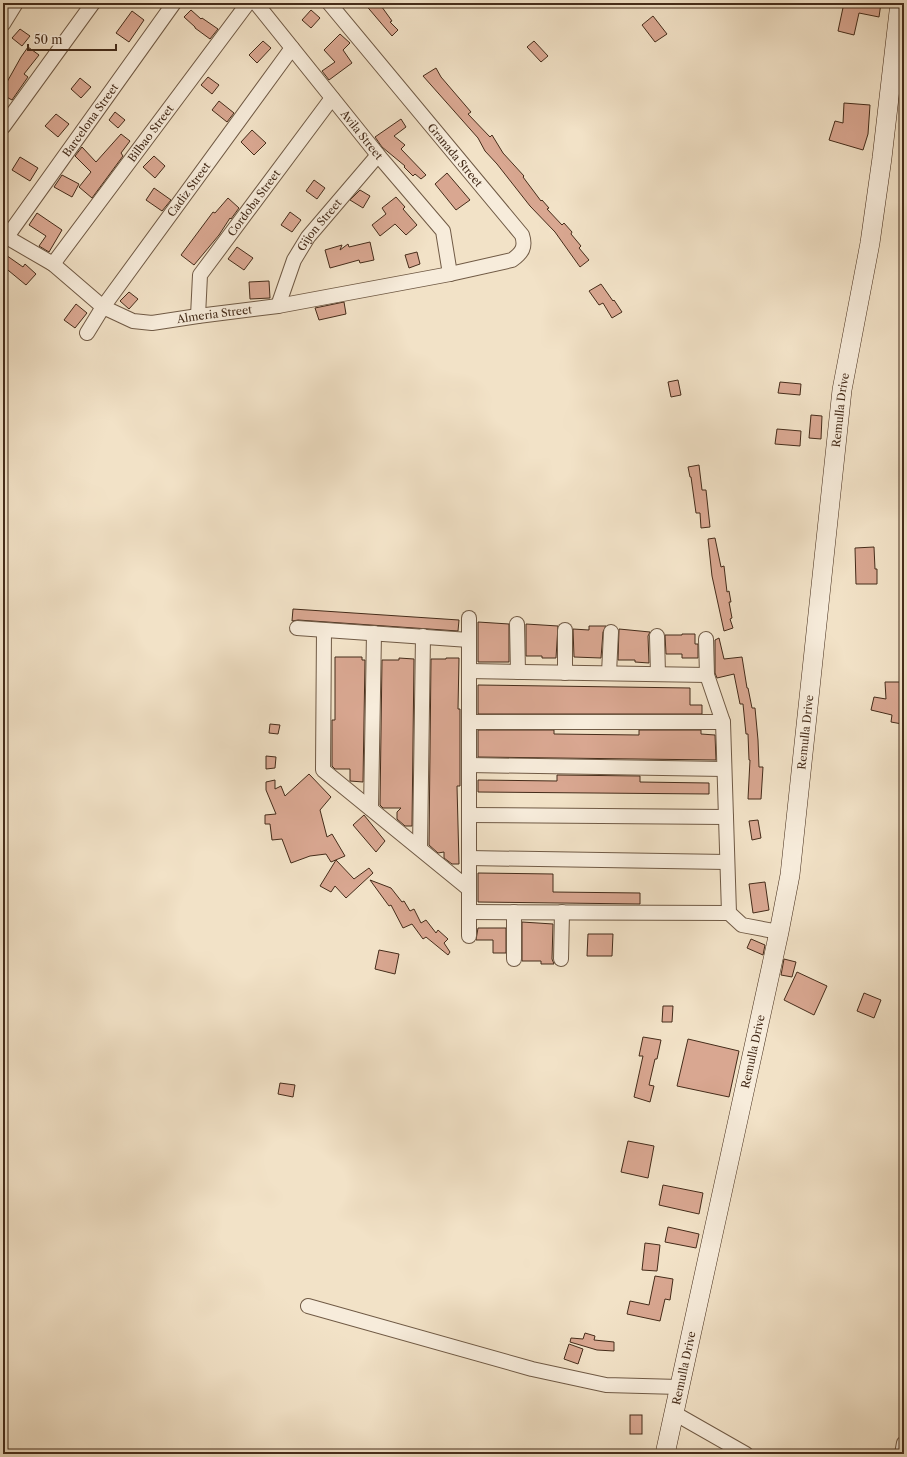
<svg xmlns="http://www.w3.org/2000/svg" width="907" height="1457" font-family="'Libre Caslon Text',serif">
<rect width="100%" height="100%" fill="#f2e2c7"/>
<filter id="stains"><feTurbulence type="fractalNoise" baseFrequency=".005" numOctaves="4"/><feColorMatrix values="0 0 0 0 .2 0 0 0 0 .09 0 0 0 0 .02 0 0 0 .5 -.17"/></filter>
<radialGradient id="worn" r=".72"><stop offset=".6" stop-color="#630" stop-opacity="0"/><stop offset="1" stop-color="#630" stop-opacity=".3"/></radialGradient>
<g fill="#d9a791" stroke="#452c1a">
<path d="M364 3H379L392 21 390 22 398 30 392 36Z"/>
<path d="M844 3H881L879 17 859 13 854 35 838 31Z"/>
<path d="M191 10 201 19 202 18 218 29 210 39 195 28V27L184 17Z"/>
<path d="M311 10 320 18 311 28 302 20Z"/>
<path d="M132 11 144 20 129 42 116 33Z"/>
<path d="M653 16 667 34 655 42 642 25Z"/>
<path d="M20 29 30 36 22 46 12 38Z"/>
<path d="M340 34 350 43 343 50 352 63 329 80 322 71 335 62 324 50Z"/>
<path d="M263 41 271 48 257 63 249 55Z"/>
<path d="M534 41 548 56 541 62 527 47Z"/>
<path d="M28 47 39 55 24 74 28 77 12 100 3 95V80L7 82 21 57Z"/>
<path d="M436 68 441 77 471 112 468 114 490 137 492 135 503 153 524 176 523 177 541 201 542 200 549 208 547 209 562 225 564 223 572 232 571 234 581 246 579 248 589 260 580 267 555 232 530 206 497 164 485 151 478 138 423 76Z"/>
<path d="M208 77 219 85 212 94 201 85Z"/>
<path d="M80 78 91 87 81 98 71 89Z"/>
<path d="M219 101 234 113 227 122 212 110Z"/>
<path d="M844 103 870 105 868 134 863 150 829 140 835 121 843 123Z"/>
<path d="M115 112 125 120 118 128 109 120Z"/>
<path d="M56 114 69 124 58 137 45 126Z"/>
<path d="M401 119 406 127 394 136 405 145 401 149 426 175 421 179 415 174 413 176 404 167 405 166 382 147 375 137Z"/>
<path d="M252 130 266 143 254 155 241 142Z"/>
<path d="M121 134 130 141 121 153 123 156 92 198 79 187 91 172 75 156 82 147 96 162Z"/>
<path d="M154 156 165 166 155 178 143 167Z"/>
<path d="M20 157 38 168 30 181 12 170Z"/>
<path d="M447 173 470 200 456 210 435 184Z"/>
<path d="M62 175 79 184 72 197 54 187Z"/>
<path d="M314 180 325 188 317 199 306 191Z"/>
<path d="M154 188 171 200 162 211 146 200Z"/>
<path d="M360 190 370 196 363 208 350 200Z"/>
<path d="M396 197 405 207 403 209 417 225 406 235 395 224 380 236 372 225 386 214 382 208Z"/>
<path d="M228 198 239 208 231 219 230 218 219 235 194 265 181 255 213 212 215 213Z"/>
<path d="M290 212 301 220 292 232 281 225Z"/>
<path d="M37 213 62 230 49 252 39 246 46 236 29 225Z"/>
<path d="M370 242 374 260 360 263 359 260 330 268 325 250 342 245 340 250 348 244 349 247Z"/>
<path d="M237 247 253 258 244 270 228 259Z"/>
<path d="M417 252 420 264 409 268 405 255Z"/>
<path d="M3 253 23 267 25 264 36 274 26 285 3 266Z"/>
<path d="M269 281 270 298 250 299 249 282Z"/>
<path d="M601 284 613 301 614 300 622 312 612 318 603 303 599 305 589 291Z"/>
<path d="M129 292 138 299 129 309 120 301Z"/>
<path d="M344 302 346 314 319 320 315 308Z"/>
<path d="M76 304 87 313 75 328 64 320Z"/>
<path d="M678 380 681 395 671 397 668 382Z"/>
<path d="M780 382 801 384 800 395 778 393Z"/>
<path d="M811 415 822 416 821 439 809 438Z"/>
<path d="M777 429 801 431 800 446 775 444Z"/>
<path d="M699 465 702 490H706L710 527 701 528 700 513H696L691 477H690L688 467Z"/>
<path d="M715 538 721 567 724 566 727 592 729 591 731 602H729L732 618 730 619 733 628 724 631 712 576 708 539Z"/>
<path d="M874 547 875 569H877V584H856L855 548Z"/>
<path d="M293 609 459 620 458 631 298 620 292 621Z"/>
<path d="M478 622 509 624V662H478Z"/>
<path d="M526 624 558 626 556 658H542V656H526Z"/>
<path d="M589 626H606L603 632 601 658 574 657 573 629 589 630Z"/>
<path d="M619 629 650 632 648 636 649 663 635 662V660H618Z"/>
<path d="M682 634H695V644H698V658H682V654H666L665 635H682Z"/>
<path d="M719 638 724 659 742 657 747 688H748L752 708H755L758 740 759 767H763L761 799H748L750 760H749L748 734H746L743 704H740L734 674 717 678 715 673V640Z"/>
<path d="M335 657H362V660H365L363 782 350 781V769H335L332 766V720H335Z"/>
<path d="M399 658 414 659 412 826H405L397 819V812L401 808H383L380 805 382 660H399Z"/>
<path d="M446 658H459L458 709H460V786H457L459 864H452L444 858V852L438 853 429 845 431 659H446Z"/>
<path d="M885 682H904V716L902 724 891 722 892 715 871 710 874 697 886 699Z"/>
<path d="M478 685 690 688V705H702V714H478Z"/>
<path d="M270 724 280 725 278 734 269 733Z"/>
<path d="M478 730H554V734L639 735V730H701V734L715 735 716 760 478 757Z"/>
<path d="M266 756 276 757 275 768 266 769Z"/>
<path d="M309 774 331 797 320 810 327 837 332 834 345 856 331 862 326 854 310 856 291 863 282 839 272 840 270 824H265V815L276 814 266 790V782L275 780V789L281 786 285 796Z"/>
<path d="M557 775 640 776V782L709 783V794L478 792V780L557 781Z"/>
<path d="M364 815 385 841 376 852 353 825Z"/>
<path d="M758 820 761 838 752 840 749 821Z"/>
<path d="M336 860 354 879 369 868 373 873 346 898 335 886 331 892 320 886Z"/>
<path d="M478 873 553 874V892L640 893V904L478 902Z"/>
<path d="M370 880 391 888 402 902 404 901 410 911 414 909 421 923 426 920 436 933 438 930 448 939 444 943 450 952 448 955 426 937 423 939 412 924 403 928 391 905 389 906Z"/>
<path d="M765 882 769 910 753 913 749 884Z"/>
<path d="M522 922 553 924 552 959 554 964H541V961H522Z"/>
<path d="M478 928H506V953H493V940H476Z"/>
<path d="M588 934H613L612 956H587Z"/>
<path d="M751 939 765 945 763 955 747 948Z"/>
<path d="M379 950 399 954 395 974 375 969Z"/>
<path d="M784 959 796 962 792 977 781 975Z"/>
<path d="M797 972 827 986 814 1015 784 1000Z"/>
<path d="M864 993 881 1000 874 1018 857 1011Z"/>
<path d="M663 1006H673L672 1022H662Z"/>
<path d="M643 1037 661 1040 657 1059H655L649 1085 654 1086 650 1102 634 1097 643 1056H639Z"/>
<path d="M688 1039 739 1051 729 1097 677 1086Z"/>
<path d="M280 1083 295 1085 293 1097 278 1094Z"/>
<path d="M628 1141 654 1146 648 1178 621 1172Z"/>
<path d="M663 1185 703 1193 699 1214 659 1205Z"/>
<path d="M668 1227 699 1234 696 1248 665 1242Z"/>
<path d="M645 1243 660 1245 657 1271 642 1270Z"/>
<path d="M655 1276 673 1279 670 1300 665 1299 660 1321 627 1314 630 1301 649 1305Z"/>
<path d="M585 1333 595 1336 594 1340 614 1342V1351L597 1350 570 1342 571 1338 583 1339Z"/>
<path d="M569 1344 583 1349 578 1364 564 1359Z"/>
<rect x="630" y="1415" width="12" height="19"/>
</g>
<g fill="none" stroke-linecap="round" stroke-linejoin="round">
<g stroke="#705a45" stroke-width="16">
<g id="minor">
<path id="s1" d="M256 3 378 155 443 231 450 274"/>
<path d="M3 24 16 3"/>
<path d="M3 127 93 3"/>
<path id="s2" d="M3 235 53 264 103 307 133 321 152 323 198 316 278 306 450 274 512 260C522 253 526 247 522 235L329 3"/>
<path id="s3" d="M6 238 174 3"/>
<path id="s4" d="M53 264 248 3"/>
<path id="s5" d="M278 306 294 260 308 237 378 155"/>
<path id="s6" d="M198 316 200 275 332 98"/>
<path id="s7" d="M87 333 103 307 292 48"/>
<path d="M517 624 518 672"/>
<path d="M297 628 469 640"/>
<path d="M324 630 323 770 469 889"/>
<path d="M565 630V673"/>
<path d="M657 636 658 674"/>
<path d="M706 639 707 675 723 722 729 913 742 925 779 932"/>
<path d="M469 671 707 675"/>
<path d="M609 673 611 632"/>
<path d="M469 722H723"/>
<path d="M469 765 724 769"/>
<path d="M371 809 374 633"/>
<path d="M469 815 726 817"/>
<path d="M420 848 423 636"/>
<path d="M469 858 727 862"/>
<path d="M469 912 729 913"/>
<path d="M469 936V618"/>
<path d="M514 959V912"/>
<path d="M561 959 562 912"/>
<path d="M308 1306 532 1369 606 1385 679 1387"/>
<path d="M674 1413 746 1454"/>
<path d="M902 1454 904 1443"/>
</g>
</g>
<g stroke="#452c1a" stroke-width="20">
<g id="secondary">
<path id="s8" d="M665 1454 779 932 790 875 842 390 870 243 882 158 900 3"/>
</g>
</g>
<use href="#minor" stroke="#f7ecdb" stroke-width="14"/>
<use href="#secondary" stroke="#f7ecdb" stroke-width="19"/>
</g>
<g text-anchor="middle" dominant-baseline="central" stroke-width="3.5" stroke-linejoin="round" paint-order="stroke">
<g font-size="11" fill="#452c1a" stroke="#f7ecdb">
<text stroke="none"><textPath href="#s3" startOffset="145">Barcelona Street</textPath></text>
<text stroke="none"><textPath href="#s4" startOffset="163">Bilbao Street</textPath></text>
<text stroke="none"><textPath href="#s1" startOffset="169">Avila Street</textPath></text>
<text transform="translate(455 155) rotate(50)">Granada Street</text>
<text stroke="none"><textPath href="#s7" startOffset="176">Cadiz Street</textPath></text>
<text stroke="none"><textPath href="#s6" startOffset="131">Cordoba Street</textPath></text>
<text stroke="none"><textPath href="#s5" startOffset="92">Gijon Street</textPath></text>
<text stroke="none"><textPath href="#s2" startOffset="239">Almeria Street</textPath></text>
<text stroke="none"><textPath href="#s8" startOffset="1060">Remulla Drive</textPath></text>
<text stroke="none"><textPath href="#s8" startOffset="736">Remulla Drive</textPath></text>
<text stroke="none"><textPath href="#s8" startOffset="412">Remulla Drive</textPath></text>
<text stroke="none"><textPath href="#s8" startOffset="88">Remulla Drive</textPath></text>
</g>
</g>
<rect width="907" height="1457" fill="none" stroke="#f2e2c7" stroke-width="16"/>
<rect x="4" y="4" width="899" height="1449" fill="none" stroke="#452c1a" stroke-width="2"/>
<rect x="8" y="8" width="891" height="1441" fill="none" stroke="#452c1a"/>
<path d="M28 44v6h88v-6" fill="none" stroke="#452c1a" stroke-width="2"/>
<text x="34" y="44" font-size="12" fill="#452c1a" stroke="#f7ecdb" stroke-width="3" paint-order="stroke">50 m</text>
<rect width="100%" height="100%" filter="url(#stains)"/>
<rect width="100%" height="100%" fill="url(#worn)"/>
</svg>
